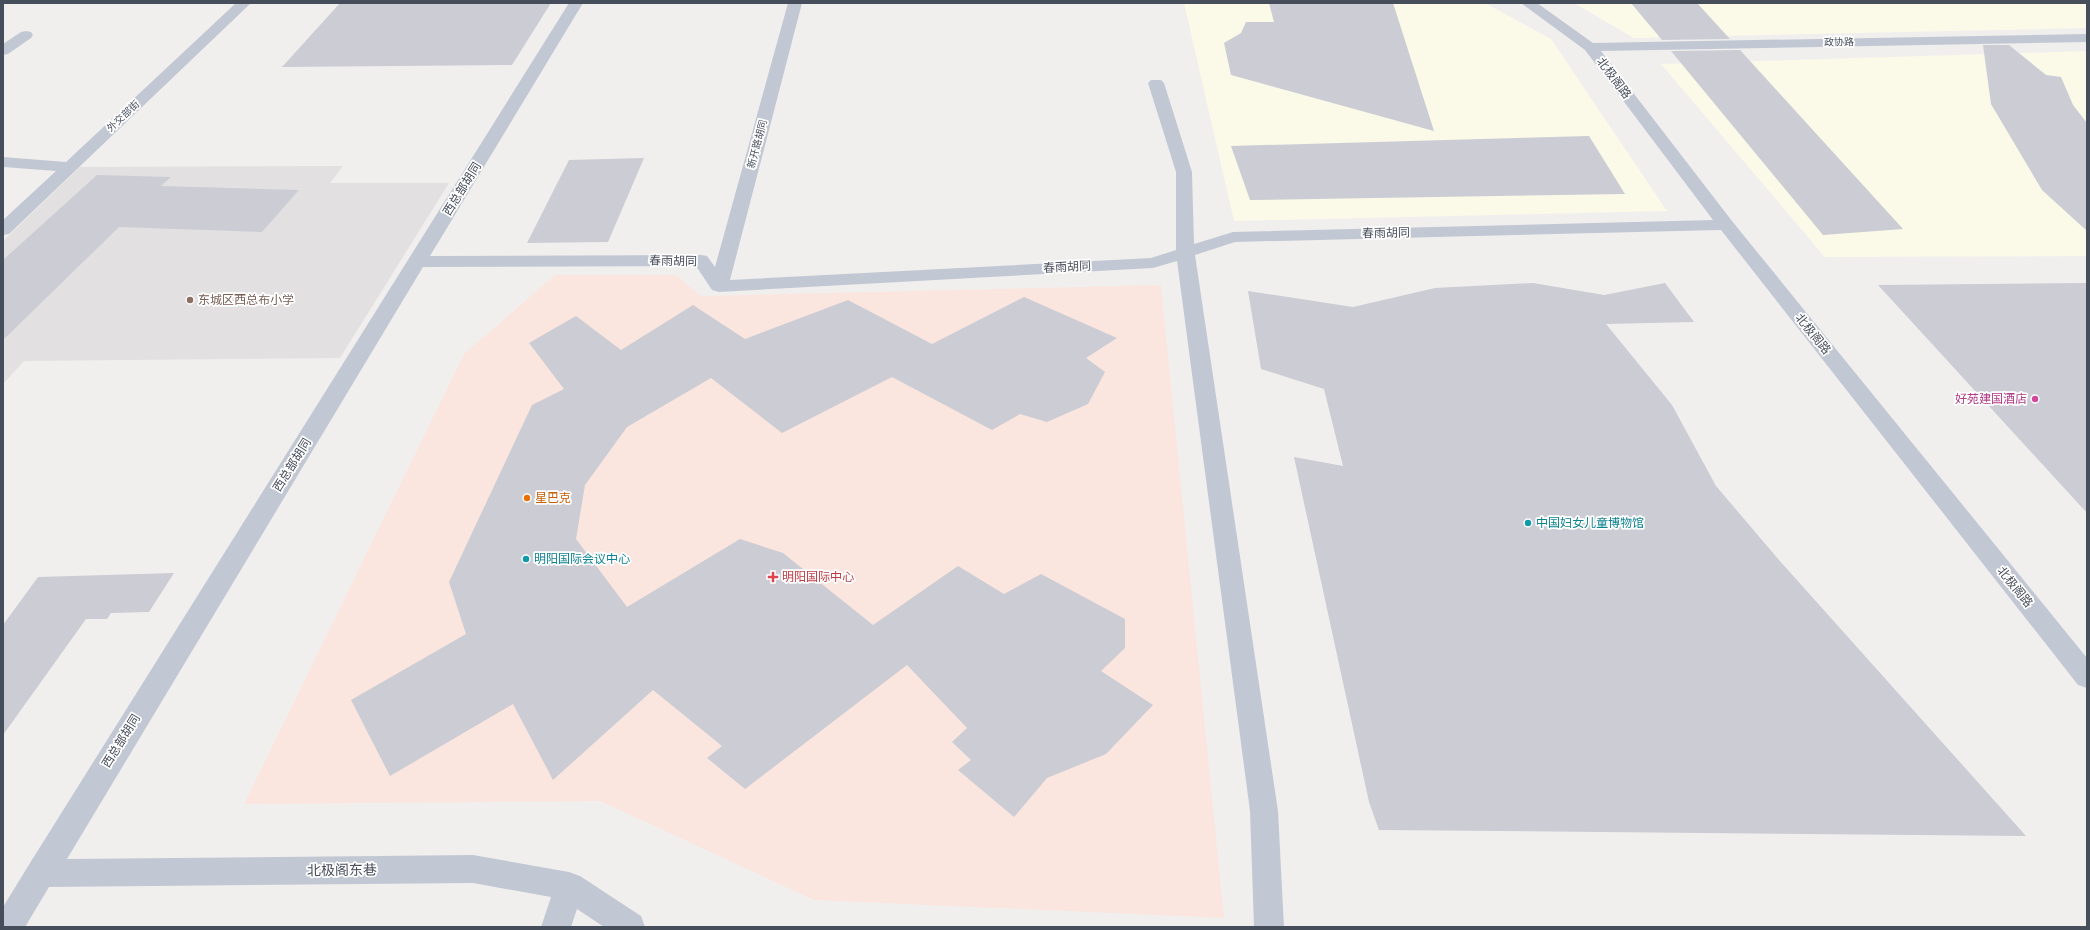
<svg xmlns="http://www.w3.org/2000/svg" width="2090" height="930" font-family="'Asap Condensed','Noto Sans SC',sans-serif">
<rect width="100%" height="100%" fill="#f1efee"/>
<g fill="#fbf9e8">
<path d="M1184 3H1485L1551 39 1667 211 1234 221Z"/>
<path d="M1574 3H2087V28L1634 38Z"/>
<path d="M2087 51V256L1825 257 1661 64Z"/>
</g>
<path fill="#e2e0e0" d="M343 166 330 183H449L340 358 24 361 3 384V241L80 167Z"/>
<path fill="#fae6df" d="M555 275H676L701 296 1161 285 1224 918 814 900 600 801 244 804 464 354Z"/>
<g fill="#cbccd4">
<path d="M340 3H551L512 65 282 67Z"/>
<path d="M1269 3H1393L1434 131 1231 75 1224 43 1241 33 1246 22H1274Z"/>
<path d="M1631 3H1697L1730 39 1662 40Z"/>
<path d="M1983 45H2009L2046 75 2061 77 2073 105 2087 123V231L2042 190 1991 104Z"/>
<path d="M1740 50 1903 229 1823 235 1671 51Z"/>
<path d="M1589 136 1625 194 1250 200 1231 146Z"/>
<path d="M644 158 608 242 527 243 569 160Z"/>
<path d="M97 175 171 177 161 186 299 190 262 232 119 227 3 340V260Z"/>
<path d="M1533 283 1604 295 1665 283 1694 322 1606 324 1672 405 1716 486 1779 560 2026 836 1379 830 1369 802 1294 457 1343 466 1324 389 1261 369 1248 291 1353 307 1435 288Z"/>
<path d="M2087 283V513L1878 285Z"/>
<path d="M1024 297 1117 338 1086 358 1105 372 1088 404 1047 422 1020 414 992 430 892 377 782 433 711 378 627 427 585 485 576 539 627 607 740 539 783 553 873 625 958 566 1004 594 1041 574 1125 619V648L1101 671 1153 705 1106 754 1047 778 1014 817 958 770 971 760 952 742 967 728 907 665 745 789 707 758 722 746 653 690 553 780 513 704 390 776 351 700 466 634 449 582 532 405 564 389 529 343 576 316 621 350 693 305 745 339 848 300 932 344Z"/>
<path d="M174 573 149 612 111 613 107 619H86L3 735V625L38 577Z"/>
</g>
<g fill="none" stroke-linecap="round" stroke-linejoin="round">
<g fill="#c2c8d3" fill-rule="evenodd">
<path d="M236 3H251L9 234 3 235V220L56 171 3 167V157L66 162Z"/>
<path d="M569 3H583L430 256 701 255 707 256 715 267 788 3H802L730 280 1151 258 1176 250V172L1148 83 1151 80H1161L1164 83 1192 172 1194 244 1233 232 1713 220 1585 50 1521 3H1537L1593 43 2087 34V42L1601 51 1732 221 2087 658V688L2078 685 1721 230 1235 242 1195 255 1278 811 1284 927H1254L1250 811 1177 261 1153 268 719 292 712 290 696 266 423 267 67 859 473 855 569 872 580 876 641 916 645 927H604L577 909 571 927H541L551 897 473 883 49 887 25 927H3V907L30 863Z"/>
<path d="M26 31 31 32 33 35 31 38 8 54 3 55V44L21 32Z"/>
</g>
</g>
<circle fill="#8d6e63" stroke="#fff" stroke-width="1.5" cx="190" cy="300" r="4"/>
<circle fill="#d1479c" stroke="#fff" stroke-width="1.5" cx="2035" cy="399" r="4"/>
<circle fill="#e8710a" stroke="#fff" stroke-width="1.5" cx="527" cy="498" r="4"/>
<g fill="#0f9aa8" stroke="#fff" stroke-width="1.5">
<circle cx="1528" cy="523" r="4"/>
<circle cx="526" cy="559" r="4"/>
</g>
<path fill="#e0444e" stroke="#fff" stroke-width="1.5" d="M771 571h4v4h4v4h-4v4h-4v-4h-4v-4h4z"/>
<g text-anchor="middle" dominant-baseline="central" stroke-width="3.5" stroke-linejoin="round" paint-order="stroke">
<g font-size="10" fill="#474e5b" stroke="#fff">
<text transform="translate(1839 42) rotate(-1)">政协路</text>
<text transform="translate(123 116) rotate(-43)">外交部街</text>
<text transform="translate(757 144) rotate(-75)">新开路胡同</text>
</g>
<g font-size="12" fill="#474e5b" stroke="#fff">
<text transform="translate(1614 78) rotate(53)">北极阁路</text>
<text transform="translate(462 189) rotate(-58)">西总部胡同</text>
<text transform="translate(1386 233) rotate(-1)">春雨胡同</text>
<text transform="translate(673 261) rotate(1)">春雨胡同</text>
<text transform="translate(1067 267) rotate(-3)">春雨胡同</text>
<text transform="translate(1813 334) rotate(51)">北极阁路</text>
<text transform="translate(292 465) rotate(-58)">西总部胡同</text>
<text transform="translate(2015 587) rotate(51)">北极阁路</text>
<text transform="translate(121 741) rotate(-58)">西总部胡同</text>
</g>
<g font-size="12" fill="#785e54" stroke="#fff" text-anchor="start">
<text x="198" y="300">东城区西总布小学</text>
</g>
<g font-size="12" fill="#b23c85" stroke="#fff" text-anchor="end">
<text x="2027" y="399">好苑建国酒店</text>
</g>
<g font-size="12" fill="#c56008" stroke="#fff" text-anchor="start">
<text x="535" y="498">星巴克</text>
</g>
<g font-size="12" fill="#0d838f" stroke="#fff" text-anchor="start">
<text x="1536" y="523">中国妇女儿童博物馆</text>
<text x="534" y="559">明阳国际会议中心</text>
</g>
<g font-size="12" fill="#be3a42" stroke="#fff" text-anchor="start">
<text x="782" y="577">明阳国际中心</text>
</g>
<g font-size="14" fill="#474e5b" stroke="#fff">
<text transform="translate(342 870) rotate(-1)">北极阁东巷</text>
</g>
</g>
<rect width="2090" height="930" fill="none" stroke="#474e5b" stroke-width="8"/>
</svg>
